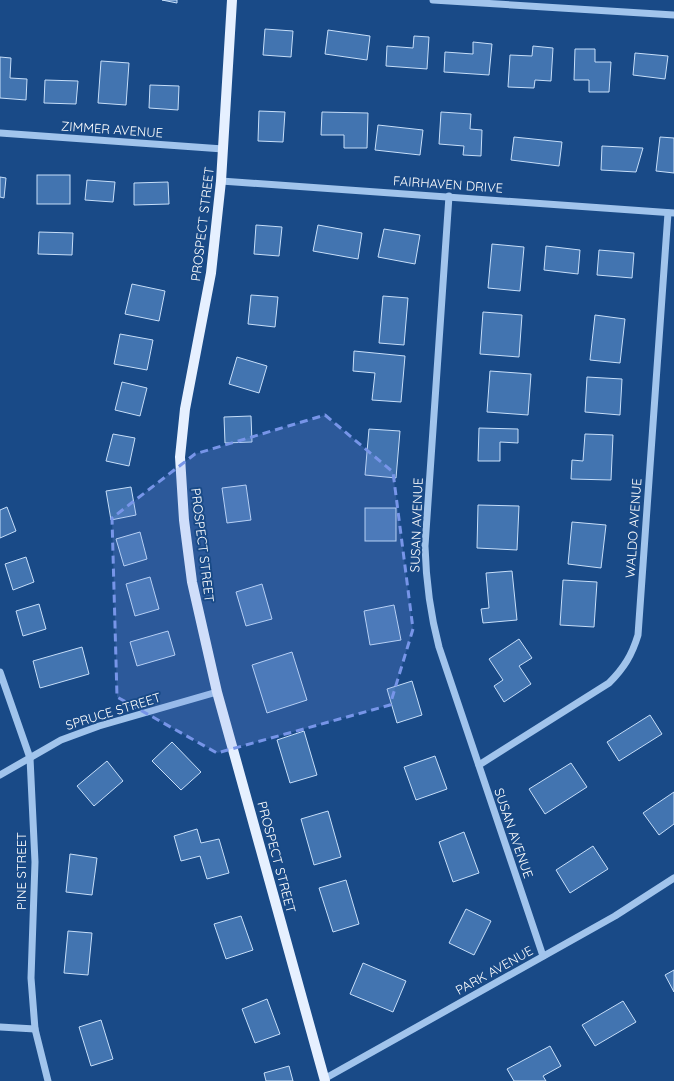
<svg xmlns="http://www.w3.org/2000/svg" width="674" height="1081" font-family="Quicksand,sans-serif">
<rect width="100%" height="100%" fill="#194a87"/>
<g fill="#4274b0" stroke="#c6def9">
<path d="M162 0H177V3Z"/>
<path d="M265 29 293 31 291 57 263 55Z"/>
<path d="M328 30 370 36 367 60 325 54Z"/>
<path d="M414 36 429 37 427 69 386 66 387 46 413 48Z"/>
<path d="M473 42 492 44 489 75 444 72 445 52 473 54Z"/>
<path d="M533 46 553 48 551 81 535 80 534 88 508 87 510 55 532 56Z"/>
<path d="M575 49H595V62H611L609 92H589V80H574Z"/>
<path d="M635 53 668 56 665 79 633 75Z"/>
<path d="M0 57 11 58 10 78 27 79 26 100 0 98Z"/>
<path d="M101 61 129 63 126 105 98 103Z"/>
<path d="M45 80 78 81 76 104 44 103Z"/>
<path d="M150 85 179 86 178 110 149 108Z"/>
<path d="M259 111 285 112 283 142 258 141Z"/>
<path d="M322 112 368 113 367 148H344V135H321Z"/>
<path d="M441 112 471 114 470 129 482 130 481 156 463 155 464 146 439 144Z"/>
<path d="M378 125 423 130 420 155 375 150Z"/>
<path d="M514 137 562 142 559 166 511 160Z"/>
<path d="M660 137 674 138V173L656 171Z"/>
<path d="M602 146 643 148 636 172 601 170Z"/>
<rect x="37" y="175" width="33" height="29"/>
<path d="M0 177 6 178 4 198 0 197Z"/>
<path d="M87 180 115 182 113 202 85 200Z"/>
<path d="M168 182 169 204 134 205V183Z"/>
<path d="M256 225 282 227 279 256 254 254Z"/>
<path d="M318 225 362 233 358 259 313 251Z"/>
<path d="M384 229 420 235 415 264 378 257Z"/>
<path d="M39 232 73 233 72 255 38 254Z"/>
<path d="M492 244 524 247 520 291 488 288Z"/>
<path d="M546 246 580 250 578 274 544 270Z"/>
<path d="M599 250 634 253 632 278 597 275Z"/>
<path d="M132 284 165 291 159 321 125 314Z"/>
<path d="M251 295 278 297 275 327 248 324Z"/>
<path d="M383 296 408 298 404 345 379 343Z"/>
<path d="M483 312 522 315 519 357 480 354Z"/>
<path d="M595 315 625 319 620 363 590 360Z"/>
<path d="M120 334 153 340 147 370 114 364Z"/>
<path d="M354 351 405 356 401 402 372 400 375 373 353 371Z"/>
<path d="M237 357 267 366 259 393 229 384Z"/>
<path d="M490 371 531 374 528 415 487 412Z"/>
<path d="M587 377 622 379 620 415 585 412Z"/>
<path d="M122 382 147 388 140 416 115 410Z"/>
<path d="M251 416 252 442 225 443 224 417Z"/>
<path d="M479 428 518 429V443L500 442V461H478Z"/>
<path d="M369 429 400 431 396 478 365 475Z"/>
<path d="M113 434 135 438 129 466 106 461Z"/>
<path d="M585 434 613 435 611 480 571 479 572 460 583 461Z"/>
<path d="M246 485 251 520 227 523 222 488Z"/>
<path d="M131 487 136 515 111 520 106 491Z"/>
<path d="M478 505 519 506 517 550 477 548Z"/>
<path d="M7 507 16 531 0 538V510Z"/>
<rect x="365" y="508" width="31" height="33"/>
<path d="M572 522 606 525 601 568 568 564Z"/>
<path d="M140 532 147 559 124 566 116 539Z"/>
<path d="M26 557 34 582 13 590 5 564Z"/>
<path d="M512 571 517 620 483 623 481 609 489 608 486 573Z"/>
<path d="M150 577 159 609 135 616 126 584Z"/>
<path d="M563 580 597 582 594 627 560 625Z"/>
<path d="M262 584 272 619 246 626 236 592Z"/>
<path d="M39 604 46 629 23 636 16 611Z"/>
<path d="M394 605 401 640 370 645 364 611Z"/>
<path d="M168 631 175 655 137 666 130 642Z"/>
<path d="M519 639 532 658 519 666 531 684 504 702 494 686 503 680 489 659Z"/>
<path d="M82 647 89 674 40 688 33 661Z"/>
<path d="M292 652 307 700 267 713 252 665Z"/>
<path d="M412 681 422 715 397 723 387 689Z"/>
<path d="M650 715 662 734 619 761 607 742Z"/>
<path d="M304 731 317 775 290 783 277 740Z"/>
<path d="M172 742 201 772 181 790 152 761Z"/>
<path d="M435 756 447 789 416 800 404 767Z"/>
<path d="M107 761 123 781 94 806 77 786Z"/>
<path d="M571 763 587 787 545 814 529 789Z"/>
<path d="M674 792V824L659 835 643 813Z"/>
<path d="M328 811 341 857 314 865 301 819Z"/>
<path d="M197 829 201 843 219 839 229 873 207 879 200 856 181 861 174 836Z"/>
<path d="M464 832 479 873 453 882 439 842Z"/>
<path d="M593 846 608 869 570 893 556 870Z"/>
<path d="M70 854 97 858 92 895 66 892Z"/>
<path d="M346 880 359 924 333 932 319 888Z"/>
<path d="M466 909 491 921 474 955 449 943Z"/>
<path d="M241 916 253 950 226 959 214 924Z"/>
<path d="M68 931 92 933 88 975 64 973Z"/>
<path d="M363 963 406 981 393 1012 350 994Z"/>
<path d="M674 970V992L665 975Z"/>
<path d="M267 999 280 1034 255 1043 242 1009Z"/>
<path d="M623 1001 636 1022 595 1046 582 1025Z"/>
<path d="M101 1020 113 1059 91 1066 79 1027Z"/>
<path d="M550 1046 561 1066 543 1076 546 1081H514L507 1069Z"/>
<path d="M289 1066 293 1081H266L264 1073Z"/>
</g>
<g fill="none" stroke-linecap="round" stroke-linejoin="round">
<g stroke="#a1c4ec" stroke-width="7">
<path d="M433 0 674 15"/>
<path d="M0 133 223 149"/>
<path d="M221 181 674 213"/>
<path d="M449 196 425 546C426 581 430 613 439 647L543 956"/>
<path d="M0 672 30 758 35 862 31 978 35 1029 48 1081"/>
<path d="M479 765 609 683C624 668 632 655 638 635L668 213"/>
<path d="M0 775 61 740 99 726 217 692"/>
<path d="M0 1027 35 1029"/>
<path d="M324 1079 615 916 674 878"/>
</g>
<path stroke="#e6f0ff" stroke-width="10" d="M232 0 221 181 211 273 185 409 180 457 184 520 192 582 217 692 325 1081"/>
</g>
<path fill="#7795e8" fill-opacity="0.2" stroke="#7795e8" stroke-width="3" stroke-dasharray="8 5" stroke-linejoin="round" d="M325 415 393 472 413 629 390 705 217 753 117 697 112 518 195 454Z"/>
<g text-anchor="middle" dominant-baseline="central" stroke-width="4" stroke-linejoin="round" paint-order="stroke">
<g font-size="13" fill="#fff" stroke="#194a87">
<text transform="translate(112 129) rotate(4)">ZIMMER AVENUE</text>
<text transform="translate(448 184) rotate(4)">FAIRHAVEN DRIVE</text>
<text transform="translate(202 224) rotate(-83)">PROSPECT STREET</text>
<text transform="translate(416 525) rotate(-88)">SUSAN AVENUE</text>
<text transform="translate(633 528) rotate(-86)">WALDO AVENUE</text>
<text transform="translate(203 545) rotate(83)">PROSPECT STREET</text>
<text transform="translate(113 711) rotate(-17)">SPRUCE STREET</text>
<text transform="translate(514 833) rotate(71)">SUSAN AVENUE</text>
<text transform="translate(277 857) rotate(75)">PROSPECT STREET</text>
<text transform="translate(21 871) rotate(-90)">PINE STREET</text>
<text transform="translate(494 970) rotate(-29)">PARK AVENUE</text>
</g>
</g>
</svg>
